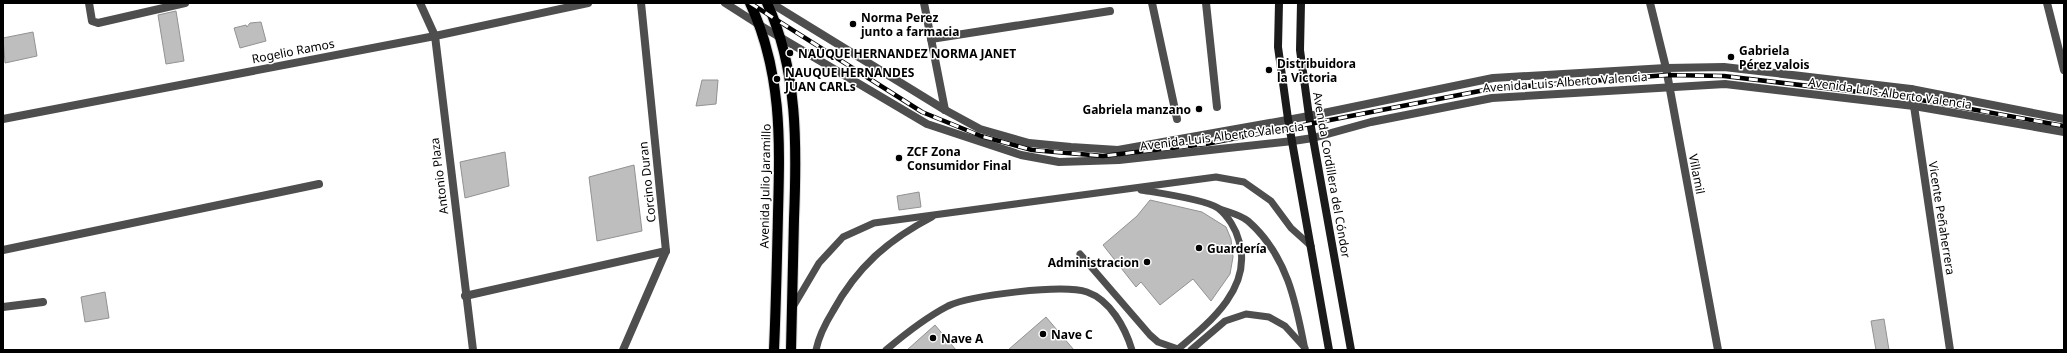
<svg xmlns="http://www.w3.org/2000/svg" width="2067" height="353" font-family="'Noto Sans',sans-serif">
<rect width="100%" height="100%" fill="#fff"/>
<g fill="#bebebe" stroke="#929292">
<path d="M176 11 184 61 166 64 158 15Z"/>
<path d="M261 22 266 41 240 48 234 28 246 25 247 27 250 23Z"/>
<path d="M33 32 37 56 5 63 3 38Z"/>
<path d="M702 80H718L716 104 696 106Z"/>
<path d="M505 152 509 186 465 198 460 162Z"/>
<path d="M634 165 642 231 597 241 589 177Z"/>
<path d="M919 192 921 207 899 210 897 196Z"/>
<path d="M1150 200 1202 212 1226 227 1231 239 1233 257 1230 274 1211 301 1193 279 1160 305 1141 282 1136 287 1103 245 1137 216Z"/>
<path d="M105 292 109 318 85 322 81 297Z"/>
<path d="M1046 317 1074 350H1008Z"/>
<path d="M1884 319 1889 350H1876L1871 321Z"/>
<path d="M935 325 956 350H907Z"/>
</g>
<g fill="none" stroke-linecap="round" stroke-linejoin="round">
<g stroke="#dbdbdb" stroke-width="12">
<g id="primary">
<path d="M750 3C782 72 780 139 778 214 777 259 776 305 774 350"/>
<path d="M767 3C798 70 797 146 794 219 793 263 792 306 791 350"/>
</g>
</g>
<g stroke="#4e4e4e" stroke-width="7">
<path d="M1141 190C1159 193 1204 199 1218 208 1228 216 1236 229 1239 241 1253 288 1209 323 1177 350"/>
<path d="M1220 209C1228 212 1241 215 1248 221 1287 255 1296 302 1305 350"/>
<path d="M1080 254 1150 335 1158 342 1178 349"/>
<path d="M793 307 819 263 843 237 874 223 1216 177 1244 182 1271 201 1291 228 1311 246"/>
<path d="M816 350C819 335 825 324 833 311 857 267 888 240 932 217"/>
<path d="M886 350C906 333 925 318 948 306 971 295 1063 284 1087 292 1110 300 1125 327 1132 350"/>
<path d="M1191 350 1225 321 1246 314 1269 317 1285 326 1305 348"/>
</g>
<g stroke="#4e4e4e" stroke-width="8">
<path d="M89 3 92 21 98 23 185 3"/>
<path d="M420 3 435 36 473 350"/>
<path d="M725 3 761 26 927 124 1021 155 1059 162 1119 160 1293 141 1313 138 1371 122 1492 98 1725 84 1914 106 2064 132"/>
<path d="M771 3 945 110 980 129 1029 143 1071 147 1118 150 1309 116 1493 78 1666 68 1724 67 1911 89 2064 119"/>
<path d="M924 3 945 110"/>
<path d="M1152 3 1177 119"/>
<path d="M1206 3 1217 107"/>
<path d="M1650 3 1666 68 1718 350"/>
<path d="M2047 3 2064 70"/>
<path d="M931 39 1110 11"/>
<path d="M1911 89 1910 98 1914 106 1950 350"/>
<path d="M3 119 435 36 588 3"/>
<path d="M3 250 319 184"/>
<path d="M465 296 666 251"/>
<path d="M3 307 43 302"/>
<path d="M623 350 666 251 641 3"/>
</g>
<g stroke="#1b1b1b" stroke-width="8">
<path d="M1279 3 1278 47 1288 119 1329 350"/>
<path d="M1301 3 1300 50 1309 116 1351 350"/>
</g>
<use href="#primary" stroke="#000" stroke-width="10"/>
<g stroke="#000" stroke-width="4.5">
<path id="rail" d="M750 3 922 112 981 136 1032 150 1103 156 1206 144 1490 89 1667 75 1724 76 1910 98 2064 126"/>
</g>
<use href="#rail" stroke="#fff" stroke-width="3" stroke-dasharray="9" stroke-linecap="butt"/>
</g>
<g fill="#000" stroke="#fff" stroke-width="1.5">
<circle cx="853" cy="24" r="4"/>
<circle cx="790" cy="53" r="4"/>
<circle cx="1731" cy="57" r="4"/>
<circle cx="1269" cy="70" r="4"/>
<circle cx="777" cy="79" r="4"/>
<circle cx="1199" cy="109" r="4"/>
<circle cx="899" cy="158" r="4"/>
<circle cx="1199" cy="248" r="4"/>
<circle cx="1147" cy="262" r="4"/>
<circle cx="1043" cy="334" r="4"/>
<circle cx="933" cy="338" r="4"/>
</g>
<g text-anchor="middle" dominant-baseline="central" stroke-width="3" stroke-linejoin="round" paint-order="stroke">
<g font-size="12" font-weight="bold" fill="#000" stroke="#fff" text-anchor="start">
<text x="861" y="17">Norma Perez<tspan x="861" dy="14">junto a farmacia</tspan></text>
<text x="1739" y="50">Gabriela<tspan x="1739" dy="14">Pérez valois</tspan></text>
<text x="798" y="53">NAUQUE HERNANDEZ NORMA JANET</text>
<text x="1277" y="63">Distribuidora<tspan x="1277" dy="14">la Victoria</tspan></text>
<text x="785" y="72">NAUQUE HERNANDES<tspan x="785" dy="14">JUAN CARLs</tspan></text>
<text x="1191" y="109" text-anchor="end">Gabriela manzano</text>
<text x="907" y="151">ZCF Zona<tspan x="907" dy="14">Consumidor Final</tspan></text>
<text x="1207" y="248">Guardería</text>
<text x="1139" y="262" text-anchor="end">Administracion</text>
<text x="1051" y="334">Nave C</text>
<text x="941" y="338">Nave A</text>
</g>
<g font-size="12" fill="#000" stroke="#fff">
<text transform="translate(293 51) rotate(-11)">Rogelio Ramos</text>
<text transform="translate(1565 82) rotate(-4)">Avenida Luis Alberto Valencia</text>
<text transform="translate(1890 93) rotate(8)">Avenida Luis Alberto Valencia</text>
<text transform="translate(1222 136) rotate(-7)">Avenida Luis Alberto Valencia</text>
<text transform="translate(1697 174) rotate(79)">Villamil</text>
<text transform="translate(1332 175) rotate(80)">Avenida Cordillera del Cóndor</text>
<text transform="translate(439 176) rotate(-97)">Antonio Plaza</text>
<text transform="translate(647 182) rotate(-96)">Corcino Duran</text>
<text transform="translate(765 186) rotate(-89)">Avenida Julio Jaramillo</text>
<text transform="translate(1942 218) rotate(81)">Vicente Peñaherrera</text>
</g>
</g>
<rect width="2067" height="353" fill="none" stroke="#000000" stroke-width="8"/>
</svg>
